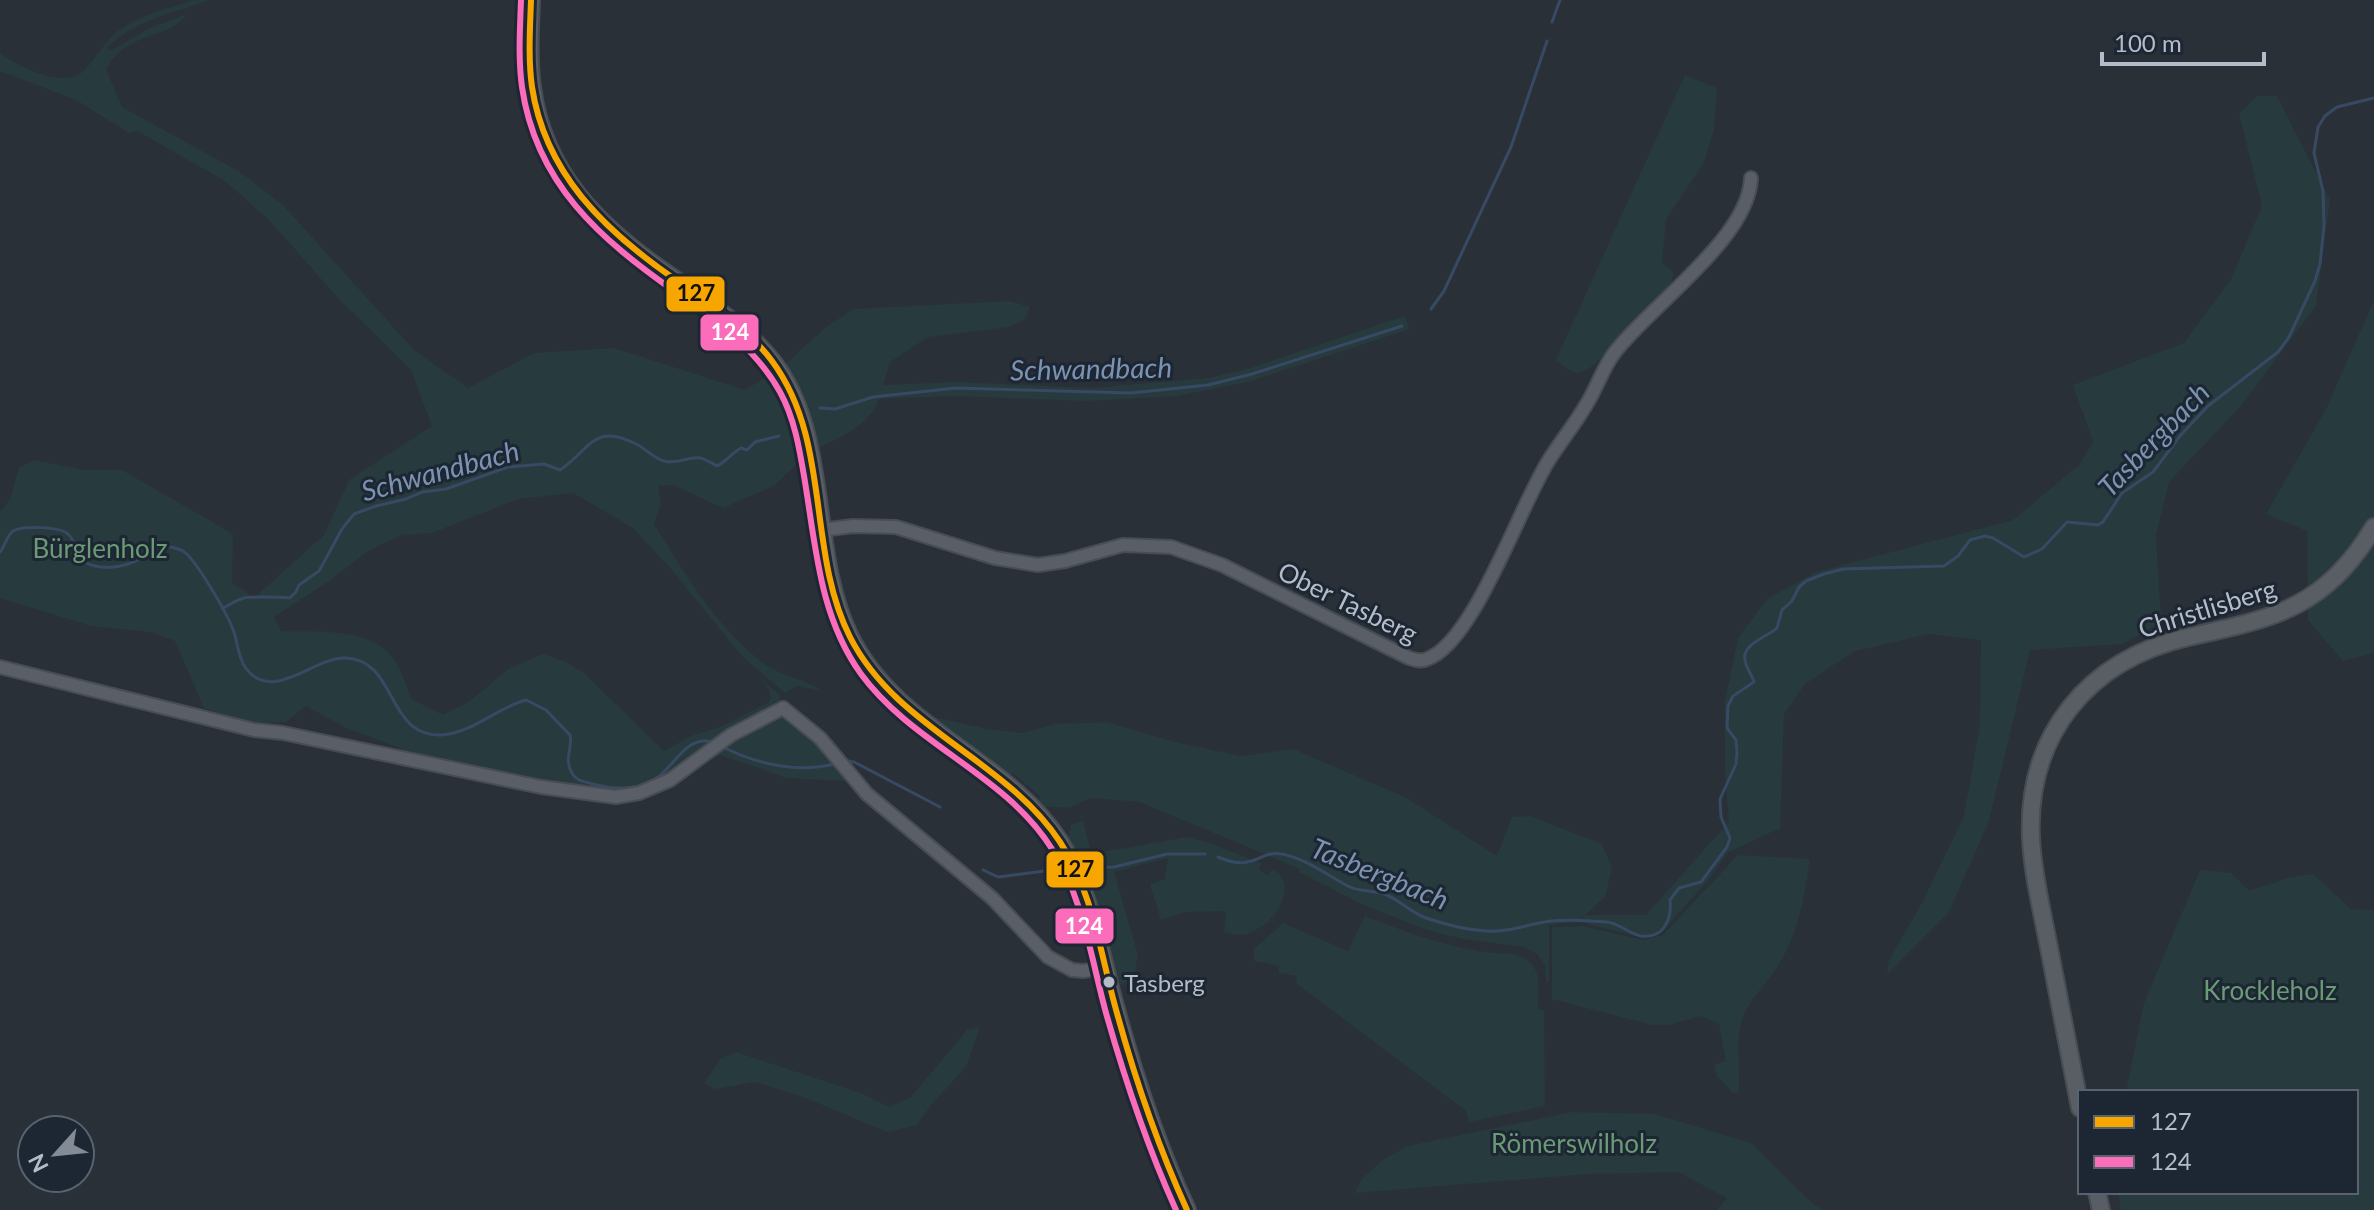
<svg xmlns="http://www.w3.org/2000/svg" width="2374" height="1210" font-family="Lato,sans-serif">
<rect width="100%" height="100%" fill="#2a3038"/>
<g fill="#273a3e">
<path d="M194 0H210C177 12 132 21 107 48L111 51 148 29 187 14C167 42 129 29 106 69L122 107 240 172 283 205 414 350 468 388 534 353 614 348 745 390 771 374 793 419 803 458 774 486 723 508 673 485 658 486 661 503 654 524C684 572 722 637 771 668 787 677 806 680 822 691L797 686 785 693 741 655 670 568 633 528 573 493 518 499 432 533 402 535 370 550 329 581 274 617 281 631C318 633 376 625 397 664 403 675 407 688 411 699L443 715 470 701 508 669 543 654 566 662 584 673 664 751 691 736 720 727 768 703 771 697 769 689 760 679 780 695 779 701 770 709V718C803 713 825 752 845 774L846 781 787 778 720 755 637 789 613 792 541 782 415 754 344 727 306 706 286 722 268 723 243 721 204 708 175 641 150 632 91 626 0 598V511C14 500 13 484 19 468L33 460 85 470H122L233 534 232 582 254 598 324 535 349 480 432 426 411 370 337 297 269 220 225 181 137 131 129 133 76 100 0 71V53C20 67 65 91 86 69 97 56 105 41 118 31 139 15 169 8 194 0Z"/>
<path d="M1685 75 1717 88 1714 130 1704 162 1666 219 1662 263 1673 272 1672 285 1594 365C1575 378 1573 373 1556 360Z"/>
<path d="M2258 96H2277L2330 200 2316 306 2240 407 2169 482 2156 535 2161 622 2123 644 2030 650 1989 821 1949 912 1887 974 1889 960 1922 903 1964 816 1980 725 1981 640 1929 634 1855 651 1805 684 1784 714 1780 828 1727 853 1710 878 1662 932 1643 938 1580 922 1585 915H1646L1729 822 1725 771V701L1738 638 1767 599 1816 572 2013 520 2080 464 2093 442 2073 385 2184 343 2231 279 2262 206 2239 113Z"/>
<path d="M2374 300V653L2343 661 2308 620 2307 531 2266 514 2326 409Z"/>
<path d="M1010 301 1030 307 1025 319 1009 327 928 337 890 362 883 385 956 382 1091 388 1208 378 1251 368 1404 316 1410 329 1248 382 1177 396 1087 401 953 396 879 399C869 426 839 438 814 450L782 367 825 328 853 309Z"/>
<path d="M938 718 987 729 1021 733 1055 724 1106 722 1179 743 1241 756 1291 749 1298 751 1405 797 1497 856 1512 817 1530 816 1602 844 1612 868 1605 897 1577 922 1549 925V983L1546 980 1545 966 1537 954 1524 947 1463 939 1427 930 1361 904 1299 872 1300 869 1140 802 1091 798 1069 808 1039 806 1036 803 1041 797 1013 773 1007 779 930 719Z"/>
<path d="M1083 820 1091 854 1188 837 1200 841 1202 840 1261 863 1259 870 1268 875 1272 870 1279 873C1296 895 1271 925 1249 933 1241 936 1232 934 1224 932L1226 911 1185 912 1161 920 1150 884 1165 879 1168 858 1114 872 1138 955 1133 982 1118 985 1085 875 1068 839 1071 825Z"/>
<path d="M1738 855 1810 859C1804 898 1799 932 1778 966 1766 985 1747 1001 1741 1023 1736 1044 1740 1071 1739 1092L1733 1093 1717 1076 1714 1065 1726 1061 1719 1024 1701 1016 1669 1025H1652L1552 999V927L1582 926 1644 940 1663 935Z"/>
<path d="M2200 870 2231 873 2249 891 2288 878 2313 874 2351 909 2374 910V1210H2121L2118 1192H2356V1092H2126L2144 1003Z"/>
<path d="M1365 916C1406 932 1448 948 1493 953 1505 954 1518 952 1529 961 1542 971 1538 994 1538 1009L1544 1010 1545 1106 1469 1122 1466 1111 1296 983 1297 976 1279 973V966L1254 961V949L1283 923 1348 951Z"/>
<path d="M980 1027 966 1067 931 1105 917 1125 888 1132 798 1095 755 1082 715 1089 704 1083 720 1059 736 1052 863 1094 889 1107 910 1098 967 1030Z"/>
<path d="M1572 1112 1655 1114 1751 1143 1812 1203 1825 1210H1717L1727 1198 1678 1172 1588 1174 1355 1193 1361 1180 1381 1161 1408 1146Z"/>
</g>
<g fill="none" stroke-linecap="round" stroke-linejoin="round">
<g stroke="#384963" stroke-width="3">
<path d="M1552 22 1560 0"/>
<path d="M1431 309 1444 291 1511 147 1547 41"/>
<path d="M820 408 835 409 873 397 956 388 1131 393 1208 385 1252 374 1402 326"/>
<path d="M0 552C5 546 7 535 13 531 22 525 60 527 68 534 82 547 70 563 101 567 127 570 144 556 165 546 171 547 178 548 183 551 195 558 226 612 232 627 238 640 237 655 245 667 271 705 314 657 345 658 400 659 385 745 449 734 477 729 499 707 526 700L546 710 570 735C573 747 564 758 571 771 575 782 587 782 597 785 616 790 641 790 658 777 676 764 686 735 713 742"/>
<path d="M222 608C229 606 234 601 241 599 248 596 280 597 290 598L296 592 299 585 319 571 342 529 354 514 376 506 406 499 422 492 446 489 508 467 544 464 560 470C592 448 593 422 638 445 647 450 655 459 664 461 677 465 688 456 700 458 706 459 713 464 717 466 727 461 732 453 741 448L747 450 755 442 779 436"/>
<path d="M723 747C759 765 796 773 835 764"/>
<path d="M847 761 854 762 940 807"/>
<path d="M1218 857C1255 873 1258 850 1282 854 1307 859 1327 875 1348 886 1359 892 1372 890 1384 894 1399 899 1411 913 1426 918 1444 924 1468 930 1486 931 1509 933 1530 923 1552 921 1570 919 1590 921 1607 922 1619 923 1629 934 1641 936 1664 939 1672 919 1670 900L1679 888 1701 882 1727 847 1730 838 1721 817 1720 799 1736 764 1737 753 1736 740 1727 728 1728 706 1733 696 1754 682C1752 675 1748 671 1746 664 1738 645 1766 638 1777 628L1782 610 1792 601 1799 587 1806 581 1824 574 1843 569 1944 566 1958 556 1970 540 1985 536 1993 538 2024 557 2042 549 2067 522 2098 525 2103 522 2122 493 2153 472 2180 436 2208 406 2278 352 2289 337 2315 281 2320 264 2324 225 2323 191 2314 153 2318 127 2325 116 2337 107 2374 98"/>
<path d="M1090 868 1114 867 1167 854H1205"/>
<path d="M983 870 998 877 1060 869"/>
</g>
<g stroke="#484c53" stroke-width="16">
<g id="minor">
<path d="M822 530 853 526 896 527 995 558 1038 565 1065 561 1123 545 1171 547 1222 565 1409 658C1415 660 1421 662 1427 659 1474 643 1520 505 1549 460 1561 441 1575 424 1586 405 1597 388 1603 367 1615 352 1651 305 1749 238 1751 178"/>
<path d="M0 667 254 730 283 733 541 787 616 797 639 793 670 780 731 735 783 708"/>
<path d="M783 708 820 738 867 794 992 898 1048 957 1072 970 1084 971 1104 967"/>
</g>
</g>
<g stroke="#484c53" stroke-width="20">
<g id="secondary">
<path d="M531 0C530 29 528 58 532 87 543 173 599 227 667 274 704 300 743 325 772 361 831 435 808 553 850 637 897 731 1007 759 1060 842 1090 890 1100 952 1115 1006 1134 1076 1156 1144 1187 1210"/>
<path d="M2080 1108C2070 1057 2060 1005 2050 953 2043 915 2033 877 2031 839 2026 735 2088 660 2188 637 2274 618 2324 609 2374 527"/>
<path d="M2097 1192 2101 1210"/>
</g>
</g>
<use href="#minor" stroke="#5a5e66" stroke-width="12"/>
<use href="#secondary" stroke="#595d64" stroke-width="16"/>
<g stroke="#1d2633" stroke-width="12">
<path id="bus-1" d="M531 0C530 29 528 58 532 87 545 173 604 230 673 278 707 302 747 327 772 361 832 442 806 550 850 637 896 728 1005 759 1060 842 1092 890 1100 951 1115 1006 1134 1076 1157 1144 1187 1210"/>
</g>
<g stroke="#1d2633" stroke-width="12">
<path id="bus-2" d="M521 0C520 29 518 58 522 87 536 184 600 239 677 293 717 321 756 349 780 392 795 419 800 452 805 482 816 549 820 617 861 674 913 745 1005 774 1052 849 1083 897 1091 958 1106 1013 1125 1080 1147 1146 1176 1210"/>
</g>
<use href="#bus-1" stroke="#f7a600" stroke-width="6"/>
<use href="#bus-2" stroke="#fb6dba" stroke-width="6"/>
</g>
<circle fill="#b4bcc9" stroke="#1d2633" stroke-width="3" cx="1109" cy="982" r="7"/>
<g text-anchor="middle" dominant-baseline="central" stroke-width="6" stroke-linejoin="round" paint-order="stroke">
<g font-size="24" fill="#b4bcc9" stroke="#1d2633" text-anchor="start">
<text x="1124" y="982">Tasberg</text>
</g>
<g font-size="26" fill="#6b9a76" stroke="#1d2633">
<text x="100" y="548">Bürglenholz</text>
<text x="2270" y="990">Krockleholz</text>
<text x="1574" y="1143">Römerswilholz</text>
</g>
<g font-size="26" fill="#b4bcc9" stroke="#1d2633">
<text transform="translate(1348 602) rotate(26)">Ober Tasberg</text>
<text transform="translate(2207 608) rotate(-17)">Christlisberg</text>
</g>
<g font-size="28" font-style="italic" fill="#7c92b1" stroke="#1d2633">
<text transform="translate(1091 368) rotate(-1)">Schwandbach</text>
<text transform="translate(2153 439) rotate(-46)">Tasbergbach</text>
<text transform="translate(440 470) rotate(-15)">Schwandbach</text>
<text transform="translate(1380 873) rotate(22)">Tasbergbach</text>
</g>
</g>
<g stroke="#1d2633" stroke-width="3">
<rect x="665" y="275" width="61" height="38" rx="8" fill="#f7a600"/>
<rect x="699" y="313" width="61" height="39" rx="8" fill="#fb6dba"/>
<rect x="1045" y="850" width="60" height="39" rx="8" fill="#f7a600"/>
<rect x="1054" y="907" width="61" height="38" rx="8" fill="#fb6dba"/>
</g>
<g font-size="22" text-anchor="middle" font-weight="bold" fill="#fff">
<text x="730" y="340">124</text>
<text x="1084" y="934">124</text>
</g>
<g font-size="22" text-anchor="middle" font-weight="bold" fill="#111">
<text x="696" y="301">127</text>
<text x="1075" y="877">127</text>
</g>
<rect x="2078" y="1090" width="280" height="104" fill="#1d2633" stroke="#59626f" stroke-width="2"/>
<rect x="2094" y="1116" width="40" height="12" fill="#f7a600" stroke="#59626f" stroke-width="2"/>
<text x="2150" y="1130" font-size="24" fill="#b4bcc9">127</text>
<rect x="2094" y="1156" width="40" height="12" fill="#fb6dba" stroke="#59626f" stroke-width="2"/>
<text x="2150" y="1170" font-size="24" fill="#b4bcc9">124</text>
<g transform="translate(56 1154) rotate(243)"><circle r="38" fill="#1d2633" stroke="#59626f" stroke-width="2"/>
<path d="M0-6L14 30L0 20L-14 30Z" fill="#848b96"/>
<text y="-12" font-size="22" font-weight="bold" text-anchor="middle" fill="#b4bcc9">N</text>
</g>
<path d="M2102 52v12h162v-12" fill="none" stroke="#b4bcc9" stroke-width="4"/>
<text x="2114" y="52" font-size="24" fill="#b4bcc9" stroke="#1d2633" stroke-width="6" paint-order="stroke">100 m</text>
</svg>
